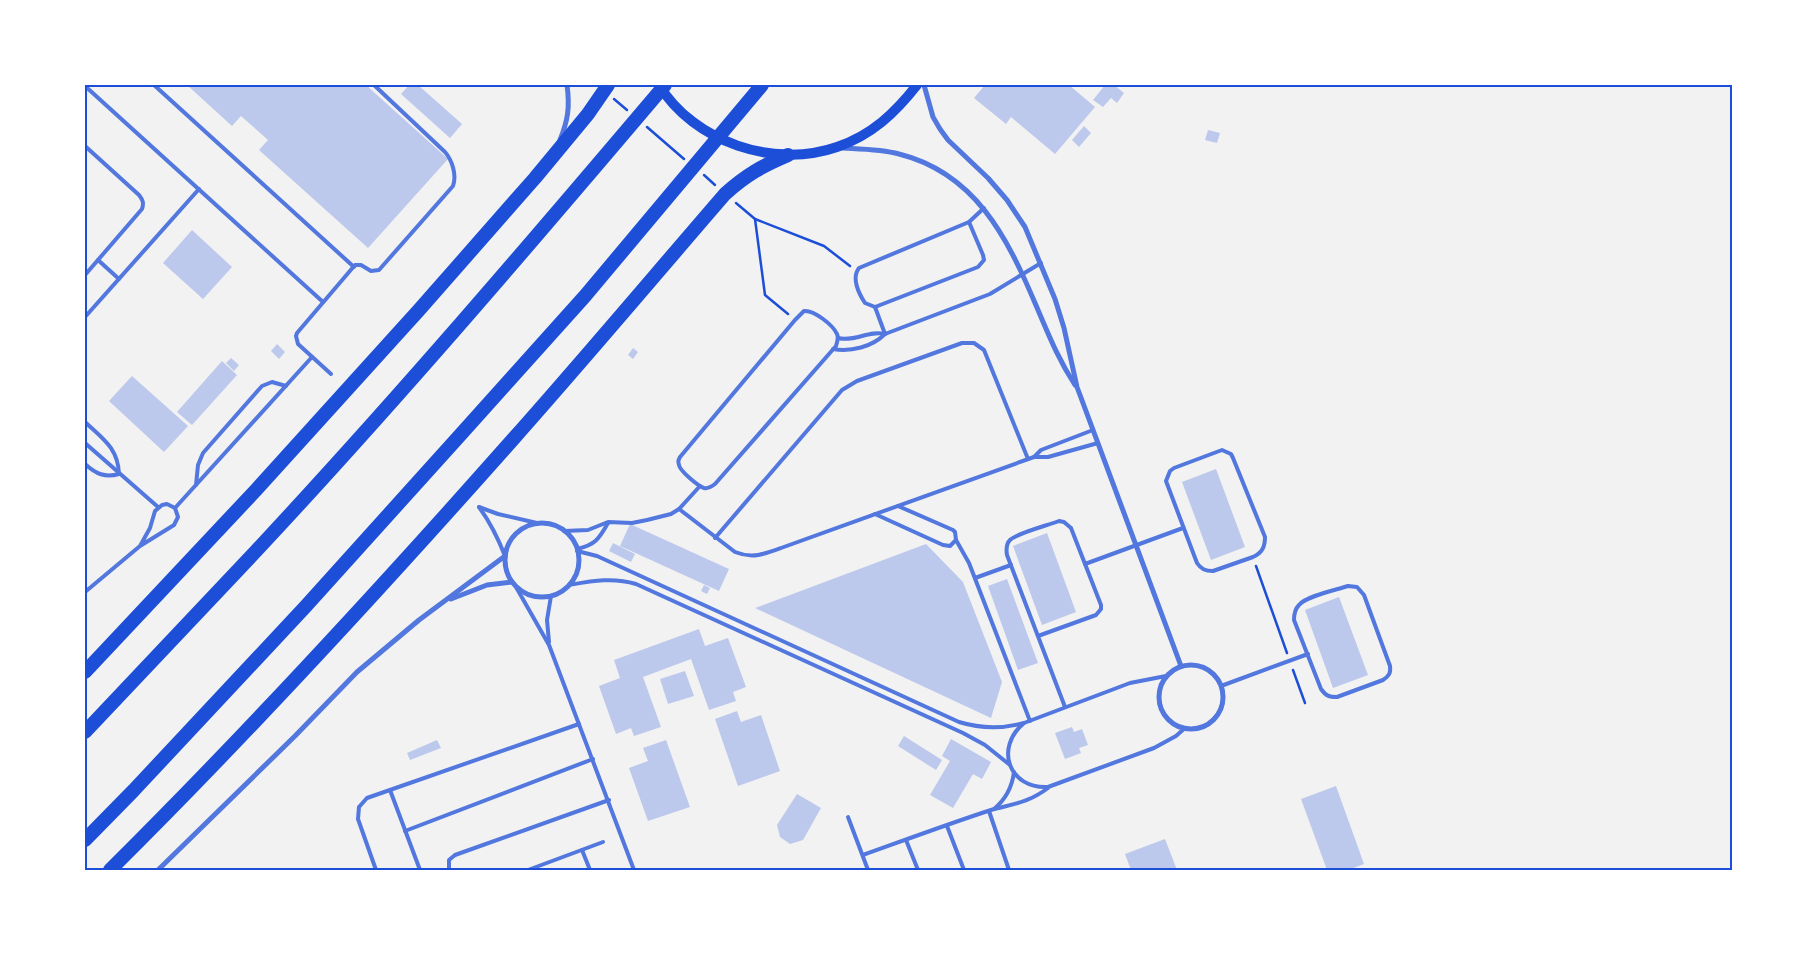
<svg xmlns="http://www.w3.org/2000/svg" width="1817" height="955" font-family="'Work Sans',sans-serif">
<rect width="100%" height="100%" fill="#f2f2f2"/>
<g fill="#bdc9ec">
<path d="M187 85H314L316 87 317 85H366L448 159 368 248 259 150 268 140 241 116 232 126Z"/>
<path d="M409 85H418L462 124 450 138 401 94Z"/>
<path d="M985 85H1069L1095 107 1055 154 1011 117 1006 124 974 98Z"/>
<path d="M1105 85H1114L1124 93 1117 103 1111 98 1103 107 1093 100Z"/>
<path d="M1084 126 1091 133 1079 147 1072 140Z"/>
<path d="M1208 130 1220 133 1217 143 1205 140Z"/>
<path d="M192 230 232 267 203 299 163 263Z"/>
<path d="M277 344 285 352 279 359 271 351Z"/>
<path d="M633 348 638 352 633 359 628 355Z"/>
<path d="M231 358 239 365 234 371 226 363Z"/>
<path d="M222 361 237 375 192 425 177 412Z"/>
<path d="M132 376 188 426 164 452 109 401Z"/>
<path d="M1216 469 1245 547 1211 560 1182 482Z"/>
<path d="M630 524 729 569 719 591 620 546Z"/>
<path d="M1047 533 1076 612 1042 625 1013 546Z"/>
<path d="M613 543 635 554 631 562 609 551Z"/>
<path d="M926 544 963 582 1002 682 991 718 755 608Z"/>
<path d="M1007 579 1038 663 1018 670 988 586Z"/>
<path d="M704 585 710 588 707 594 701 591Z"/>
<path d="M1339 597 1368 675 1333 688 1305 610Z"/>
<path d="M699 629 705 646 728 638 746 687 733 692 736 701 709 710 691 659 643 677 661 727 634 736 631 728 616 734 599 686 620 678 614 660Z"/>
<path d="M685 671 694 696 668 704 660 679Z"/>
<path d="M737 711 741 722 761 715 780 771 738 786 715 719Z"/>
<path d="M1072 727 1074 732 1082 729 1088 745 1079 748 1081 753 1065 759 1055 733Z"/>
<path d="M904 736 942 760 936 770 898 746Z"/>
<path d="M951 739 991 762 982 779 973 774 953 808 930 795 950 761 942 756Z"/>
<path d="M437 740 441 748 410 760 407 753Z"/>
<path d="M666 740 690 807 648 821 629 768 648 761 643 748Z"/>
<path d="M1336 786 1364 864 1348 870H1327L1301 799Z"/>
<path d="M797 794 821 808 803 840 790 844 780 837 777 825Z"/>
<path d="M1165 839 1177 870H1131L1125 854Z"/>
</g>
<g fill="none" stroke-linecap="round" stroke-linejoin="round">
<g stroke="#1d4ed8" stroke-width="2.5">
<path d="M614 99 627 110"/>
<path d="M647 127 684 159"/>
<path d="M704 175 715 185"/>
<path d="M736 203 755 219 824 246 850 266"/>
<path d="M755 219 765 295 788 314"/>
<path d="M1256 566 1287 653"/>
<path d="M1293 670 1305 703"/>
</g>
<g stroke="#5277de" stroke-width="4">
<path d="M154 85 354 267"/>
<path d="M85 86 323 302"/>
<path d="M85 146 139 195C143 200 144 203 142 209L85 275"/>
<path d="M969 222 983 255 984 260 978 267 875 307 865 303C859 294 851 278 859 268Z"/>
<path d="M969 222 984 208"/>
<path d="M98 260 119 279"/>
<path d="M875 307 885 334"/>
<path d="M804 311C814 310 833 325 837 334 839 338 837 342 836 346L715 484C711 487 708 489 704 488 698 486 680 471 679 465 678 461 678 461 680 457L795 320Z"/>
<path d="M85 317 199 189"/>
<path d="M838 338C855 342 869 330 885 334"/>
<path d="M833 349C851 352 872 347 885 334L990 294 1041 263"/>
<path d="M331 374 298 344 296 336 297 333 355 265H361L371 271 379 270 453 186C457 175 452 160 445 152L374 85"/>
<path d="M85 422C103 439 118 448 119 474 105 478 96 474 85 464"/>
<path d="M85 443 158 507"/>
<path d="M1222 450 1231 454 1233 458 1265 537C1265 547 1262 553 1253 557L1213 571C1205 571 1201 569 1197 563L1166 481 1170 471 1174 468Z"/>
<path d="M1034 457H1048L1098 443"/>
<path d="M196 485 198 465 203 453 262 386 272 382 286 386"/>
<path d="M479 507 498 514 537 523"/>
<path d="M479 507C490 522 498 538 505 556"/>
<path d="M175 508 312 357"/>
<path d="M679 509 700 486"/>
<path d="M875 514 943 545 950 546 956 540 955 532 953 530 898 506"/>
<path d="M564 531 588 530 608 522 632 523 647 520 671 514 679 509 735 552C752 559 765 554 781 548L1034 457 1041 450 1093 430"/>
<path d="M715 538 842 390 857 381 962 343H974L984 350 1028 459"/>
<path d="M956 540 969 563 1030 721"/>
<path d="M577 549C595 545 599 539 608 523"/>
<path d="M577 551 597 556 959 722C982 729 1002 729 1024 723"/>
<path d="M1085 564 1183 528"/>
<path d="M975 578 1011 565"/>
<path d="M569 585C592 581 613 577 636 584L963 733 985 745 1010 765"/>
<path d="M1348 586 1357 587 1364 595 1390 666C1391 673 1389 676 1383 680L1337 697C1329 697 1326 696 1321 689L1294 620C1294 614 1295 609 1299 605 1306 596 1336 590 1348 586Z"/>
<path d="M516 587 549 645 634 870"/>
<path d="M85 592 140 546 174 525 178 517 175 508 167 504 162 505 155 511 150 528 140 546"/>
<path d="M1038 636 1096 615 1101 609V605L1071 528 1064 522 1059 521C1049 525 1017 533 1010 540 1006 544 1006 549 1007 555L1065 707"/>
<path d="M549 642 547 620 551 596"/>
<path d="M1166 676 1130 683 1024 723C994 748 1009 789 1048 787L1154 748 1176 736 1185 728"/>
<path d="M1221 686 1308 654"/>
<path d="M390 790 420 870"/>
<path d="M994 809C1006 799 1012 788 1014 772"/>
<path d="M989 811 1009 870"/>
<path d="M848 817 868 870"/>
<path d="M947 826 964 870"/>
<path d="M405 831 593 759"/>
<path d="M906 840 918 870"/>
<path d="M582 850 590 870"/>
<path d="M863 855C905 840 948 824 991 810 1013 804 1028 803 1048 788"/>
<path d="M376 870 358 819 359 807 367 798 579 724"/>
<path d="M449 870V860L455 855 609 800"/>
<path d="M528 870 603 842"/>
</g>
<g stroke="#5277de" stroke-width="5">
<path d="M924 85 933 117 940 129 948 140 988 178 1007 200 1025 227 1055 299 1064 328 1077 387 1181 666"/>
<path d="M560 140C568 120 570 107 567 85"/>
<path d="M842 148C861 149 881 149 899 154 975 173 1007 237 1035 303 1048 333 1057 357 1075 385"/>
<circle cx="542" cy="560" r="37"/>
<path d="M451 599 487 585 512 582"/>
<circle cx="1191" cy="697" r="32"/>
<path d="M158 870 295 736 357 672 419 620 505 556"/>
</g>
<path stroke="#1d4ed8" stroke-width="10" d="M659 85C694 142 774 169 837 147 872 135 895 113 917 85"/>
<g stroke="#1d4ed8" stroke-width="14">
<path d="M85 672 256 490 419 310 535 178 588 114 608 85"/>
<path d="M85 732C142 672 199 612 256 551 397 400 531 243 665 85"/>
<path d="M85 840 134 790 306 606 462 433 585 296 762 85"/>
<path d="M110 870C250 731 384 585 515 437 586 357 655 275 725 194 746 175 762 166 788 155"/>
</g>
</g>
<rect width="1817" height="955" fill="none" stroke="#ffffff" stroke-width="172"/>
<rect x="86" y="86" width="1645" height="783" fill="none" stroke="#1d4ed8" stroke-width="2"/>
</svg>
